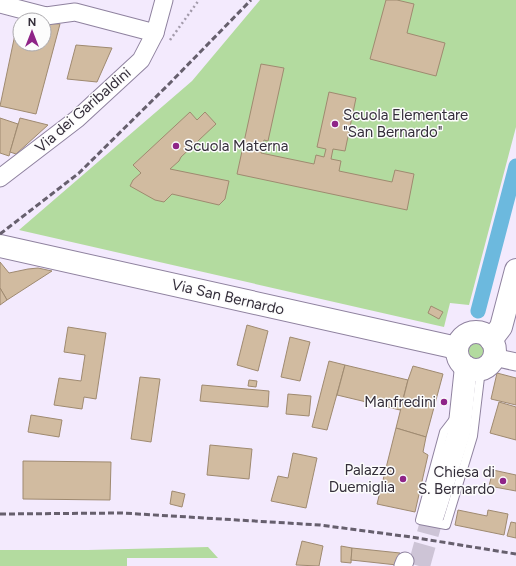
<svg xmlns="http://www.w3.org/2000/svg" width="516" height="566" font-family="Figtree,sans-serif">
<rect width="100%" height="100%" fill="#f3eafd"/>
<g fill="#b3db9f">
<path d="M260 0H516V127L469 305 450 303 444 327 19 230 192 81Z"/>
<circle cx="476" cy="351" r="10"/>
<path d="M208 547 218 558H127V566H0V550H88Z"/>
</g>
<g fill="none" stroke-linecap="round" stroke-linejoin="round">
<path stroke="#6cb9de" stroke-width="15" d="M478 311 516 166"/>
</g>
<g fill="#d1bba0" stroke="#9f8a70">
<path d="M386 0H397L414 4 407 33 445 43 436 76 370 59Z"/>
<path d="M18 20H20V44H44V23L60 24 36 114 0 106Z"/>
<path d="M76 45 112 48 97 82 67 79Z"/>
<path d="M261 64 284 68 268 141 264 140 261 153 314 164 316 155 324 157 326 149 317 147 329 92 356 98 345 151 333 149 331 159 341 161 339 171 392 182 395 170 414 174 407 210 237 174Z"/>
<path d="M190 112 197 120 205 112 216 124 181 157 179 161 170 169 229 181 225 199 219 205 172 194 164 202 155 200 130 186 133 180 141 173 133 165Z"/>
<path d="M0 118 18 124 9 156 0 153Z"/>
<path d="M20 118 48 125 16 154 10 152Z"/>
<path d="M0 262 9 273 28 269 38 268 52 271 7 300 0 288Z"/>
<path d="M0 288 7 300 0 305Z"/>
<path d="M431 306 443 312 439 319 428 313Z"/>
<path d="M247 325 268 331 258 371 237 365Z"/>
<path d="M68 327 106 333 96 399 84 397 82 409 54 405 59 378 81 381 85 355 64 352Z"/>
<path d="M290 337 310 342 300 381 281 377Z"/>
<path d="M329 361 345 365 327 430 312 427Z"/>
<path d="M345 365 408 380 400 410 337 395Z"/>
<path d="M413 366 443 374 426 437 396 428 408 380Z"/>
<path d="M497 373 516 378V405L491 399Z"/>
<path d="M140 377 160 379 151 442 131 439Z"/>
<path d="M249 380 257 381 256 387 248 386Z"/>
<path d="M202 385 269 391 268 407 200 401Z"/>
<path d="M288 394 311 396 309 416 286 414Z"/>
<path d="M499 402 516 407V440L490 433Z"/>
<path d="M31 415 62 420 59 437 28 432Z"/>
<path d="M396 428 426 437 423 452 428 455 415 512 377 504Z"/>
<path d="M210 445 252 449 249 479 207 475Z"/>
<path d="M293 453 317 458 306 508 271 501 278 476 288 478Z"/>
<path d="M23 461 111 462 110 500 23 499Z"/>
<path d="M493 470 516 475V491L489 486Z"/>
<path d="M172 491 185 494 182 507 170 504Z"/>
<path d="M458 510 487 516 488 510 508 514 504 535 455 525Z"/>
<path d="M511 522 516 523V538L507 536Z"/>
<path d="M302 541 323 546 319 566 296 565Z"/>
<path d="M341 546 352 548 351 563 341 562Z"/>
<path d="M352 548 400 553 397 565 351 560Z"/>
</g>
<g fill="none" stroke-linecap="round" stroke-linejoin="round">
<path stroke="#cdc4d6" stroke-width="22" stroke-dasharray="22 11" stroke-linecap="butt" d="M419 566 433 515"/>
<g stroke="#8f829f" stroke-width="10">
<path id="lane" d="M454 419 444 432 420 520 446 525 473 436 481 369"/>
</g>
<g stroke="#8f829f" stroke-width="19">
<g id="street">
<path d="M0 4 46 16 75 12 155 33"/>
<path d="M0 178 77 119 141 60 155 33 164 0"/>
<path d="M494 357 516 362"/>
<path d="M403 566 405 561"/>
</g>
</g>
<g stroke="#8f829f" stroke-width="24">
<g id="secondary">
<path d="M0 246 457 348"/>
<circle cx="476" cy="351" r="19"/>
<path d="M491 340 501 327 516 270"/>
<path d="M433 515 459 433 466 367"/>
</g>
</g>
<g stroke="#a39bab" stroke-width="2.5" stroke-dasharray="2 3" stroke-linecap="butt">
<path d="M170 40 199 0"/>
<path d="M459 331 468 324 482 323"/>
</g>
<use href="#lane" stroke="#fff" stroke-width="8"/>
<use href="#street" stroke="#fff" stroke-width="17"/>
<use href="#secondary" stroke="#fff" stroke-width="22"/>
<g stroke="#665f6d" stroke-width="3" stroke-dasharray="6 3" stroke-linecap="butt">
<path d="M0 234 79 173 169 84 251 0"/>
<path d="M0 514 122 513 320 525 411 537 516 554"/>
</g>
</g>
<g fill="#8f2488" stroke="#fcfcfc" stroke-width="1.5">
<circle cx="335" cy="124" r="4"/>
<circle cx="176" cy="146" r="4"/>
<circle cx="444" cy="402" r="4"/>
<circle cx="403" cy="479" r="4"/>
<circle cx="503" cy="481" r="4"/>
</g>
<g text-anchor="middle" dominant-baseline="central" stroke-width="3" stroke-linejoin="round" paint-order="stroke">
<g font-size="15" fill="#342e3a" stroke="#fcfcfc">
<text transform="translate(83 110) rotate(-41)">Via dei Garibaldini</text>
<text transform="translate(228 297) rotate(13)">Via San Bernardo</text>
</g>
<g font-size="15" fill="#342e3a" stroke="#fcfcfc" text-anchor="end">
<text x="343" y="115" text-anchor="start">Scuola Elementare<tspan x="343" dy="17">"San Bernardo"</tspan></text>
<text x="184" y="146" text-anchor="start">Scuola Materna</text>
<text x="436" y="402">Manfredini</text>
<text x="395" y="470">Palazzo<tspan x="395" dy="17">Duemiglia</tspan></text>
<text x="495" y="472">Chiesa di<tspan x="495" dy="17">S. Bernardo</tspan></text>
</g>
</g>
<g transform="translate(32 32)"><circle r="19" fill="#fcfcfc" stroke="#acaaae"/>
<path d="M0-3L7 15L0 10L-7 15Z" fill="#8f2488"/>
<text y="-6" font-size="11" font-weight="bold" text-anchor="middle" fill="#342e3a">N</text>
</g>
</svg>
